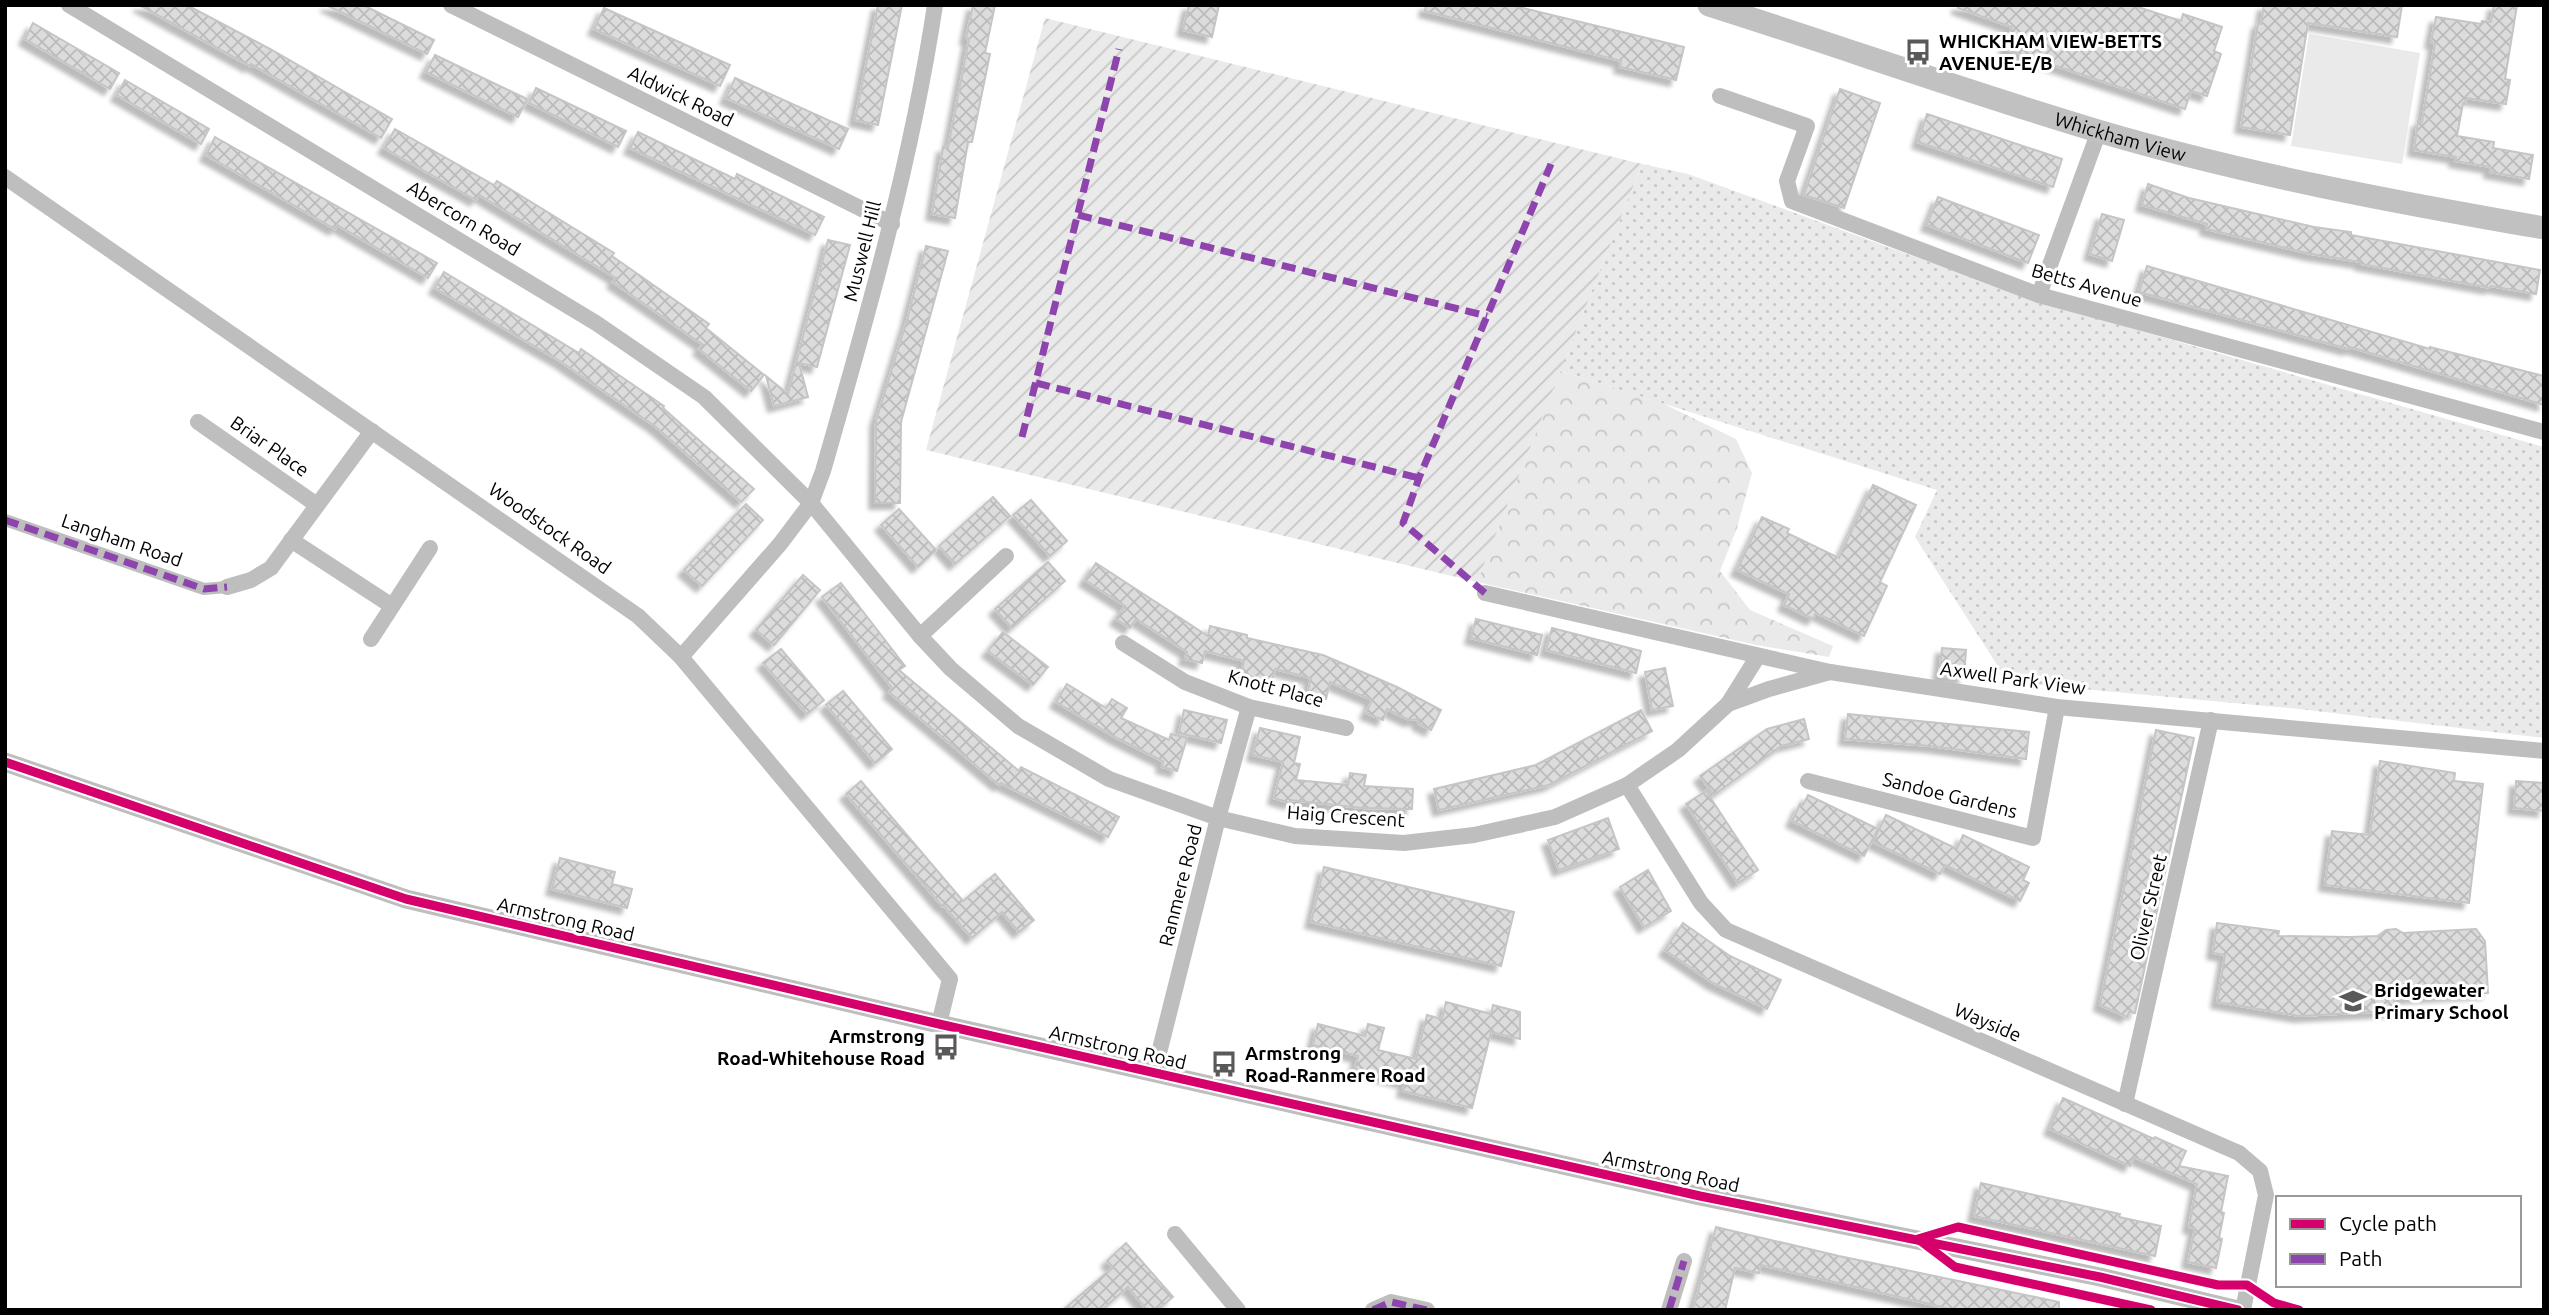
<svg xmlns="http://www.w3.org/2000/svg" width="2549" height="1315" font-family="Ubuntu,sans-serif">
<defs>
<pattern id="grass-dots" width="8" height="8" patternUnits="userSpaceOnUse" patternTransform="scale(1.75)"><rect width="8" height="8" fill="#eaeaea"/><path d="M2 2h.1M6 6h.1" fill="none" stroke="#c7c7c7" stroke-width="1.8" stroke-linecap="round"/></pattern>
<pattern id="forest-crowns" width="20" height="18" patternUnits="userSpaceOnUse" patternTransform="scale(1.75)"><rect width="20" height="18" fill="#eaeaea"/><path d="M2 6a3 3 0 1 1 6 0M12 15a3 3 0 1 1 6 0" fill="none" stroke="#c7c7c7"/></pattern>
<pattern id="garden-furrows" width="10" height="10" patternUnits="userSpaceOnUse" patternTransform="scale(1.75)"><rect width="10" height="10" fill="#eaeaea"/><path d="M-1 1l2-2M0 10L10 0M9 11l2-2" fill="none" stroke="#c7c7c7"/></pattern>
<pattern id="building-cross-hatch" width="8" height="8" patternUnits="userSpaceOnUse" patternTransform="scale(1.75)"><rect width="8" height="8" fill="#dcdcdc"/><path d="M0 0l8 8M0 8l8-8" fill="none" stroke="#bbb"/></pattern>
<filter id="shadow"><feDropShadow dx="-6" dy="6" stdDeviation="2" flood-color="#0004"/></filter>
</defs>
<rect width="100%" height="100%" fill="#fff"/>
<path fill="url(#grass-dots)" d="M1642 164 1688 174 2033 300 2544 447V738L2299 709 2008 682 1915 537 1937 490 1560 371Z"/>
<path fill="url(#forest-crowns)" d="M1560 371 1662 403 1736 439 1752 473 1737 528 1720 571 1750 610 1833 646 1829 657 1756 645 1477 582Z"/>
<path fill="#eaeaea" d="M2309 34 2420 53 2402 164 2291 146Z"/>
<path fill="url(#garden-furrows)" d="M1045 18 1642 164 1477 582 926 450Z"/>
<g fill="url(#building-cross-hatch)" stroke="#c5c5c5" stroke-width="2" filter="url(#shadow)">
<path d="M139 5H187L270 49 392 119 381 138 251 64 250 66Z"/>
<path d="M326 5H363L434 40 427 54Z"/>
<path d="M878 5H902L878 125 855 120Z"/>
<path d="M973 5H995L985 53 990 54 972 142H968L955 218 932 214 943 147 948 148 969 39 966 38Z"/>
<path d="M1189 5H1219L1212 37 1183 30Z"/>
<path d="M1426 5H1511L1684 47 1676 80 1620 67 1621 61 1425 11Z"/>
<path d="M1958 5H2132L2181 21 2183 14 2222 27 2214 51 2221 54 2207 96 2191 91 2185 109 2005 49 2012 27 1958 8Z"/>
<path d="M2264 5H2402L2397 37 2308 23 2290 135 2241 127 2258 23 2261 24Z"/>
<path d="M2494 5H2517L2505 79 2510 80 2506 104 2466 98 2465 104 2463 103 2457 136 2494 142 2493 148 2533 155 2529 179 2490 172 2491 167 2455 161 2456 157 2414 150 2418 121 2422 122 2435 43 2431 42 2436 17 2481 24 2482 21 2491 22Z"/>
<path d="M604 8 730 65 720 86 594 29Z"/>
<path d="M33 23 119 73 110 89 25 39Z"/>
<path d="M435 55 527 99 518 117 426 72Z"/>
<path d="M735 78 848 129 839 149 726 98Z"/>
<path d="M125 80 209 129 201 144 117 95Z"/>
<path d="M536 88 626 131 618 147 529 103Z"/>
<path d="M1840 89 1880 103 1844 208 1804 195Z"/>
<path d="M1927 114 2062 159 2053 187 1918 142Z"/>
<path d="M395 129 494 185 497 181 614 253 612 256 709 324 706 328 764 375 751 391 699 349 703 345 613 282 616 278 479 195 476 200 384 148Z"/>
<path d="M638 132 735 179 737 174 824 217 815 235 630 148Z"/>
<path d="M215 137 437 263 428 278 337 225 335 229 206 155Z"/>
<path d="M2148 184 2189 198 2314 227 2351 232V235L2540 270 2536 294 2491 286 2490 288 2361 264V262L2311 254 2206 229 2207 224 2142 205Z"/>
<path d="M1938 197 2039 235 2028 263 1927 225Z"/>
<path d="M2102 214 2124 220 2112 261 2090 254Z"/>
<path d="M828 240 850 245 817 367 799 363 808 397 774 406 766 376 788 394Z"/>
<path d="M926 246 948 251 901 422 900 503H875L876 421 907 320Z"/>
<path d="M2147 266 2430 349V347L2544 376V405L2350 347 2349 349 2139 292Z"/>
<path d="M444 272 579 353 581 349 664 406 663 408 754 489 741 502 656 427 560 361 435 288Z"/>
<path d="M1873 485 1916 505 1880 582 1887 586 1864 636 1816 613 1813 619 1784 605 1789 594 1737 570 1762 517 1789 529 1787 533 1839 558Z"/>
<path d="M993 497 1010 516 955 564 939 546Z"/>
<path d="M1031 500 1067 541 1050 556 1013 515Z"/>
<path d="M746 504 763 520 702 586 684 570Z"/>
<path d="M899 509 936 550 918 567 881 525Z"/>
<path d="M1048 562 1065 581 1012 628 995 609Z"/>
<path d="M1096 563 1208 636 1210 626 1247 635V638L1323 655 1397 687 1441 710 1431 730 1419 724 1418 719 1409 720 1387 709 1383 720 1366 713 1372 700 1330 682 1326 699 1307 695 1311 678 1275 669 1272 682 1241 674 1244 661 1205 651 1202 663 1185 659 1187 652 1136 619 1130 628 1116 619 1125 606 1085 580Z"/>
<path d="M803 575 820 590 774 645 756 630Z"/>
<path d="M841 583 905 666 899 670 1019 771 1021 767 1119 817 1108 837 1001 783 999 785 889 692 892 688 822 597Z"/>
<path d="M1476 619 1542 635 1537 655 1471 638Z"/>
<path d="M1552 628 1641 651 1636 673 1546 650Z"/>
<path d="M1003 632 1048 667 1033 685 988 651Z"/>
<path d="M1942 648 1966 650 1964 678 1939 676Z"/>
<path d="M781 649 824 700 807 714 763 663Z"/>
<path d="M1665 668 1673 706 1652 710 1645 672Z"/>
<path d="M1067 684 1106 708 1112 699 1127 708 1121 718 1169 740 1171 734 1187 738 1177 771 1162 767 1163 761 1115 737 1056 702Z"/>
<path d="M843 691 892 749 875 763 826 705Z"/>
<path d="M1184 710 1227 720 1221 743 1179 733Z"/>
<path d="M1641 710 1652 731 1549 785 1439 810 1434 789 1536 765Z"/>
<path d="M1848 714 2029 732 2026 759 1930 746 1845 739Z"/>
<path d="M1804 719 1809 739 1781 746 1714 795 1700 776 1767 729Z"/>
<path d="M1260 728 1300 737 1294 763 1300 764 1296 780 1348 785 1350 773 1366 775 1364 786 1413 789 1412 809 1362 808 1291 800 1290 803 1274 798 1283 762 1253 755Z"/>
<path d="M2156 730 2194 738 2135 1013 2129 1012 2127 1017 2100 1005Z"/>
<path d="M2380 761 2455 773 2454 781 2483 784 2469 903 2325 885 2332 831 2370 835Z"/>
<path d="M861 781 963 901 995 874 1034 920 1019 932 1002 912 972 938 943 905 942 906 846 794Z"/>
<path d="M2516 781 2544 783V811L2514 808Z"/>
<path d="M1706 791 1758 870 1738 883 1686 804Z"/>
<path d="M1808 795 1878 829 1864 856 1792 821 1800 804 1803 805Z"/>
<path d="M1886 815 1957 849 1963 835 2029 867 2023 880 2029 883 2020 901 1945 865 1940 874 1873 842Z"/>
<path d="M1608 818 1619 849 1559 870 1548 840Z"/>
<path d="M560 858 615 872 612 884 632 889 627 908 552 889Z"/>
<path d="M1324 867 1514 912 1501 966 1311 922Z"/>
<path d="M1648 870 1671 911 1644 927 1620 887Z"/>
<path d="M1683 923 1730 956 1781 980 1767 1009 1713 983 1665 950Z"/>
<path d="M2217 923 2279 931 2278 936 2350 937 2378 936 2386 930 2396 929 2403 933 2476 929 2485 941 2488 993 2394 998 2395 1011 2299 1016 2217 1002 2225 955 2213 953Z"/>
<path d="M1446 1002 1491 1014 1493 1005 1520 1012V1039L1491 1032 1472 1108 1403 1091 1405 1082 1355 1069 1358 1056 1313 1045 1318 1024 1365 1036 1368 1024 1384 1028 1378 1050 1416 1059 1427 1015 1442 1019Z"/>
<path d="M2063 1098 2154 1139 2155 1137 2186 1151 2179 1166 2228 1176 2221 1212 2224 1213 2219 1238 2222 1239 2216 1268 2188 1262 2195 1228 2189 1227 2197 1184 2134 1157 2130 1166 2050 1129Z"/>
<path d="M1981 1183 2120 1214 2119 1217 2161 1226 2155 1256 1974 1216Z"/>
<path d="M1716 1227 1839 1256 2059 1302V1310H1955L1761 1265 1759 1273 1735 1268 1725 1310H1693Z"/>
<path d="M1126 1243 1173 1297 1157 1310H1147L1128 1287 1102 1310H1063L1113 1267 1107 1261Z"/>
</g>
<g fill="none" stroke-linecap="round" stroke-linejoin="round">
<path stroke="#bebebe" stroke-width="12" d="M5 520 204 589 227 587"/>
<g stroke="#bebebe" stroke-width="16">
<path d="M69 5 596 323 704 397 811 503 920 636 951 669 1018 726 1109 779 1218 818 1295 836 1404 843 1474 835 1555 817 1627 785 1678 750 1728 704 1769 689 1830 672"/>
<path d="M451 5 892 224"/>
<path d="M1720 96 1807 126 1787 181 1792 201 2039 295 2544 432"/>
<path d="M5 177 638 616 681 657 950 979 939 1024"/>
<path d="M2039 295 2099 131"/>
<path d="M198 422 317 505"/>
<path d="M291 540 392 606"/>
<path d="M227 587 251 580 271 568 372 431"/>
<path d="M1485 593 1830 672 2057 707 2544 751"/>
<path d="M920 636 1006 556"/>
<path d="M371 639 430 548"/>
<path d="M1123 643 1185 682 1249 707 1346 728"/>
<path d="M681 657 780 544 811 503 823 471C867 317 911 164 935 5"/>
<path d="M1728 704 1758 656"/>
<path d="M1808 781 2033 838 2057 707"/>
<path d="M1627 785 1701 903 1726 930 2239 1153 2260 1171 2266 1195 2243 1310"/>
<path d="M1154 1073 1218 818 1249 707"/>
<path d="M2125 1104 2211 720"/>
<path d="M1175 1234 1238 1310"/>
<path d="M1373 1310 1391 1302 1427 1310"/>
<path d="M1669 1310 1684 1261"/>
</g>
<path stroke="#bebebe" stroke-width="19" d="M5 762 406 899 939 1024 1700 1196 2100 1277 2238 1310"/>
<path stroke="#c1c1c1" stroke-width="23" id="s1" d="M1709 5C1839 46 1967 92 2098 131 2244 174 2394 202 2544 228"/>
<g stroke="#8e44ad" stroke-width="7" stroke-dasharray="14 7" stroke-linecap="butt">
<path d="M1078 215 1487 316"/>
<path d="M1036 383 1419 478"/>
<path d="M1022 437 1119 49"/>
<path d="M5 520 204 589 227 587"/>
<path d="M1485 593 1403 523 1419 478 1551 164"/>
<path d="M1373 1310 1391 1302 1427 1310"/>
<path d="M1669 1310 1684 1261"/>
</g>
<g stroke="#fff" stroke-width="13">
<g id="cycleway">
<path d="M5 762 406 899 939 1024 1700 1196 2100 1277 2238 1310"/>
<path d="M2151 1310 1955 1267 1918 1239 1958 1227 2218 1285H2247L2274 1303 2299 1310"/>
</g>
</g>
<use href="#cycleway" stroke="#d6006c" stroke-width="9"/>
</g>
<defs>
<g id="bus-bare" transform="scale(2.1)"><path d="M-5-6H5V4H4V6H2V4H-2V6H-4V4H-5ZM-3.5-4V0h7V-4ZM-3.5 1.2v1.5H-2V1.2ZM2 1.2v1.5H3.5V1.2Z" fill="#595959" stroke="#fff" stroke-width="2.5" paint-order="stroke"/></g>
<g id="school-bare" transform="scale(2.1)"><path d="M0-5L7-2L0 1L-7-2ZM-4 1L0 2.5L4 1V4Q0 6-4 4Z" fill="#595959" stroke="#fff" stroke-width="2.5" paint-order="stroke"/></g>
</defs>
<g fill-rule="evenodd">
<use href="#bus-bare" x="1918" y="52"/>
<use href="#school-bare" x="2353" y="1001"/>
<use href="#bus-bare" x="946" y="1047"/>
<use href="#bus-bare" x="1224" y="1064"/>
</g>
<g text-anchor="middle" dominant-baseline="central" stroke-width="6" stroke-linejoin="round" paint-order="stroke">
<g font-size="19" font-weight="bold" fill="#000" stroke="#fff" text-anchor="start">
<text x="1939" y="41">WHICKHAM VIEW-BETTS<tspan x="1939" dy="22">AVENUE-E/B</tspan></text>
<text x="2374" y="990">Bridgewater<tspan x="2374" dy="22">Primary School</tspan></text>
<text x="925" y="1036" text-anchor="end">Armstrong<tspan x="925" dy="22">Road-Whitehouse Road</tspan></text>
<text x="1245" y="1053">Armstrong<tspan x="1245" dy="22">Road-Ranmere Road</tspan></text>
</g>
<g font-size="19" fill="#000" stroke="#fff">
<text transform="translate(681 96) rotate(26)">Aldwick Road</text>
<text stroke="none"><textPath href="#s1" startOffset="432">Whickham View</textPath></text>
<text transform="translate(464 218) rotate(31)">Abercorn Road</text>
<text transform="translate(862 251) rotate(-76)">Muswell Hill</text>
<text transform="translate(2087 285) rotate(16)">Betts Avenue</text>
<text transform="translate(270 446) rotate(35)">Briar Place</text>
<text transform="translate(550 528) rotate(35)">Woodstock Road</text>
<text transform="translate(122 540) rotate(19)">Langham Road</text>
<text transform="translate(2013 678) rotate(8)">Axwell Park View</text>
<text transform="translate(1276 688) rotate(15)">Knott Place</text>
<text transform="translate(1950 795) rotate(14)">Sandoe Gardens</text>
<text transform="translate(1346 816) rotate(4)">Haig Crescent</text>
<text transform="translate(1180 885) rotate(-76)">Ranmere Road</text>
<text transform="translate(2148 907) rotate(-77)">Oliver Street</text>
<text transform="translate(566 919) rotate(13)">Armstrong Road</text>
<text transform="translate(1988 1022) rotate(23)">Wayside</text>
<text transform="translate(1118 1047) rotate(13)">Armstrong Road</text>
<text transform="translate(1671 1171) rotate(12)">Armstrong Road</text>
</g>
</g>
<rect width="2549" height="1315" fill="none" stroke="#000000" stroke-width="14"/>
<rect x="2276" y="1196" width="245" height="91" fill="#ffffff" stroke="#999999" stroke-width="2"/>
<rect x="2290" y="1219" width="35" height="10" fill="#d6006c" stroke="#999999" stroke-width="2"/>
<text x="2339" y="1231" font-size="21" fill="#000000">Cycle path</text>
<rect x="2290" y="1254" width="35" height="10" fill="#8e44ad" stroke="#999999" stroke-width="2"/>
<text x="2339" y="1266" font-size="21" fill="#000000">Path</text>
</svg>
